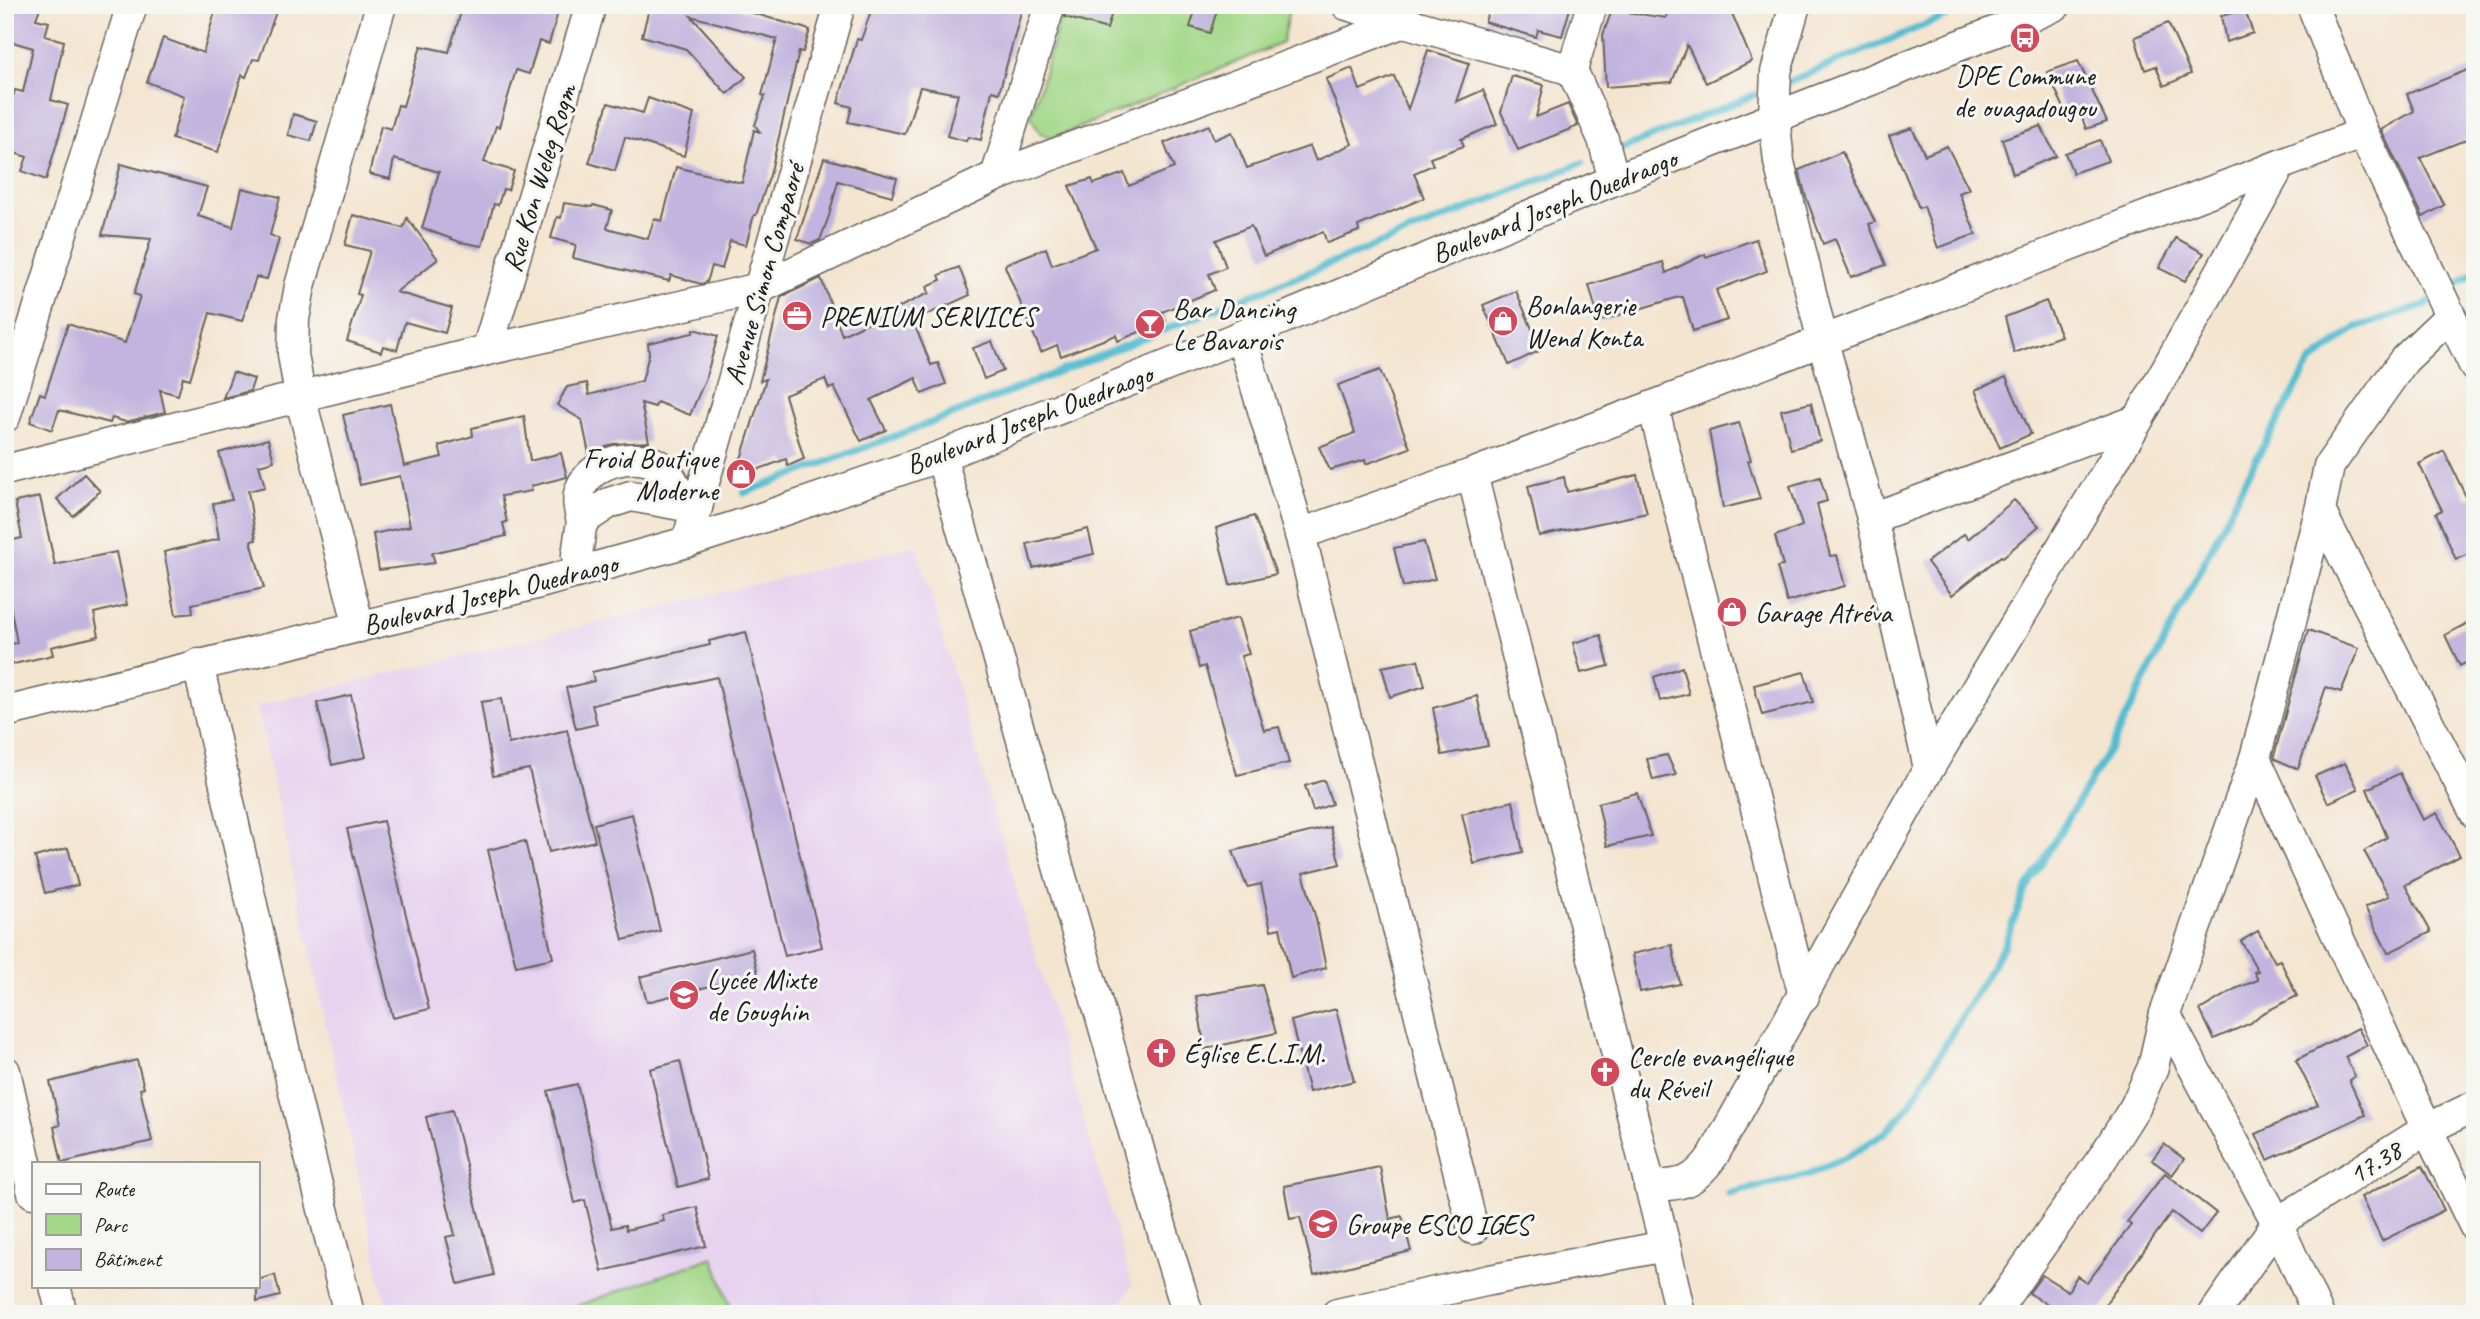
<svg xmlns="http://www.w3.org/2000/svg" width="2480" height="1319" font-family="Caveat,sans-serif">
<rect width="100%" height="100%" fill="#f6f6f2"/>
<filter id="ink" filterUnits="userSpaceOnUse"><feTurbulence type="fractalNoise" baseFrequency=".0143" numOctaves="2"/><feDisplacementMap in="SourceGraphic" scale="14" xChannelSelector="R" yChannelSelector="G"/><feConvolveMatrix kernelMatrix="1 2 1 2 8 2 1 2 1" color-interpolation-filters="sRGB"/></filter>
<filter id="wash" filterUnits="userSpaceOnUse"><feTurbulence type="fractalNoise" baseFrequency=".00686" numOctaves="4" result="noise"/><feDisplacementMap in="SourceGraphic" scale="28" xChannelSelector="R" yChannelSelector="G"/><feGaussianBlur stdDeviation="1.57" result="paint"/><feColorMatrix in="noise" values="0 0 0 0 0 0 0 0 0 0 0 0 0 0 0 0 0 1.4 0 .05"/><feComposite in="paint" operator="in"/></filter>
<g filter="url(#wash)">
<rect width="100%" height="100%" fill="#f4e5d0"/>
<path fill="#e7d2ef" d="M916 545 1132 1285 1114 1314H388L257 706Z"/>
<g fill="#a3d888" stroke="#607a52" stroke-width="2">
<path d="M1064 5H1272L1289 10 1282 43 1054 138 1040 133 1031 117Z"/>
<path d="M713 1257 733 1314H567L566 1310Z"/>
</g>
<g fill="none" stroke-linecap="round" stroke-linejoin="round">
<g stroke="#54bdd1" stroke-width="7">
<path d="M1784 84 1972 5"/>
<path d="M1616 151 1754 95"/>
<path d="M2445 292 2475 272"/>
<path d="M744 493 951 415 1582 163"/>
<path d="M1729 1194 1809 1174 1852 1154 1886 1132 1909 1106 2004 945 2026 889 2112 745 2252 467 2310 363 2357 327 2424 305 2435 298"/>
</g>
</g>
<g id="blocks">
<g fill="#c2b4de">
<path d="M5 5H41L36 19 49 22 45 36 64 41 51 100 68 105 46 180 22 171 27 157 5 150V104L10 106 15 90 23 92 33 48 9 41 13 26 5 24Z"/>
<path d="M217 5 251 14 255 5H265L277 9 259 60 253 59 246 77 242 75 218 152 172 139 184 96 147 82 163 38 203 53Z"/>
<path d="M463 5H497L530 15 533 5H560L549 44 539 41 529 74 516 70 499 127 496 126 484 162 514 171 508 190 503 189 498 205 494 204 482 246 460 242 422 228 439 172 394 159 390 179 369 174 381 126 391 129 398 105 403 106 421 46 449 52Z"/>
<path d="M650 5H726L810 30 803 52 799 51 770 175 756 215H754L746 245 730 241 722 269 712 266 707 282 701 284 671 275 669 281 573 258 576 245 551 238 557 217 561 218 564 203 592 207 593 205 612 210 607 228 648 239 654 219 662 221 676 167 742 183 754 130 760 132 755 125 765 96 762 95 777 39 691 16 746 77 727 94 686 49 642 36Z"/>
<path d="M873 5H1023L999 93 992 91 981 140 968 137 966 141 947 136 958 94 920 87 905 134 848 122 852 107 838 103 857 39 861 40Z"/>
<path d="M1067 5H1114L1107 29 1065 17Z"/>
<path d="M1197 5 1217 10 1210 33 1190 27Z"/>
<path d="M1490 5H1571L1562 36 1538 30 1536 37 1485 22Z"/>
<path d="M1669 5H1712L1731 11 1752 61 1706 83 1687 45 1672 82 1606 87 1603 35 1612 10 1666 18Z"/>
<path d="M2245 10 2253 33 2226 42 2221 16Z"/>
<path d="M2168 23 2191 74 2164 86 2156 66 2145 70 2135 37Z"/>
<path d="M1428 50 1469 63 1456 102 1483 90 1497 124 1461 139 1464 146 1430 158 1433 165 1414 173 1424 198 1358 226 1359 231 1327 243 1323 232 1264 256 1251 226 1216 240 1226 267 1209 274 1215 290 1162 312 1166 321 1118 341 1116 335 1061 356 1057 345 1041 352 1005 266 1007 263 1046 248 1052 265 1096 248 1069 186 1092 179 1094 184 1124 173 1129 186 1174 168 1164 143 1209 125 1214 140 1232 132 1247 168 1310 146 1316 161 1352 144 1326 79 1352 68 1360 90 1394 76 1408 109Z"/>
<path d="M2078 61 2107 122 2086 129 2079 108 2066 112 2047 72Z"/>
<path d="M2475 67V136L2420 158 2444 205 2423 217 2381 130 2414 111 2407 94Z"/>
<path d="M1512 76 1544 85 1536 117 1568 104 1578 126 1518 150 1501 112Z"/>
<path d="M648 98 694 114 684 156 625 137 615 171 589 163 608 103 643 113Z"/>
<path d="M293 114 317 121 311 141 288 135Z"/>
<path d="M2041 126 2056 156 2013 174 2002 139Z"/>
<path d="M1912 128 1925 155 1947 146 1969 189 1959 193 1976 234 1938 248 1924 206 1919 208 1889 136Z"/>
<path d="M2100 140 2108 161 2073 173 2065 153Z"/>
<path d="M1842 152 1875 222 1869 224 1886 265 1851 277 1835 239 1823 244 1805 194 1799 170Z"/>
<path d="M824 158 897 178 892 196 838 181 829 216 820 240 811 244 797 239Z"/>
<path d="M121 164 207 187 198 216 233 227 242 188 280 197 270 235 279 239 267 279 256 277 242 321 210 313 190 379 183 377 178 395 160 390 165 412 126 422 112 418 110 423 59 410 52 430 30 422 40 393 45 395 68 324 125 343 140 296 134 294 151 239 102 235Z"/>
<path d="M353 215 403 228 407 218 438 259 396 292 452 308 445 333 405 322 397 350 383 346 381 352 347 341 361 295 357 294 370 251 345 245Z"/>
<path d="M2176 238 2204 253 2185 281 2159 268Z"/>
<path d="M1756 239 1767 271 1716 290 1727 320 1693 331 1683 297H1679L1599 321 1589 285 1663 262 1666 273 1705 254 1706 257Z"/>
<path d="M959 267 970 295 913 321 931 365 938 363 946 384 922 394 916 378 871 400 886 430 861 441 834 387 829 389 825 379 785 395 804 459 788 466 786 459 749 473 740 462 766 379 760 381 781 297 821 278 842 335 929 293 927 286 941 280 939 275Z"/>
<path d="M1516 291 1541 350 1509 365 1483 305Z"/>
<path d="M2046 301 2061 336 2014 353 2005 317Z"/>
<path d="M694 329 718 336 705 380 690 415 657 402 655 407 641 403 649 442 613 444 589 454 582 420 557 405 567 387 587 383 589 395 642 381 649 354 648 343 693 333Z"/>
<path d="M992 341 1003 371 984 379 973 348Z"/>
<path d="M1380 370 1410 448 1366 464 1365 460 1330 470 1319 447 1355 433 1338 385Z"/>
<path d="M233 372 254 379 250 391 223 398Z"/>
<path d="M2006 377 2031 434 2000 448 1975 390Z"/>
<path d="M1811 403 1820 441 1791 449 1781 410Z"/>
<path d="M390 404 404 466 442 457 439 446 473 436 472 428 524 416 530 461 561 453 567 477 531 486 532 491 501 496 507 522 503 523 506 536 432 553 435 563 379 570 373 534 410 526 400 476 360 485 343 415Z"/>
<path d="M1739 423 1751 460 1748 461 1760 499 1723 508 1709 431Z"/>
<path d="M268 439 274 461 259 465 265 487 248 491 256 540 251 541 264 588 192 604 193 613 176 615 164 552 219 539 213 503 232 500 219 453Z"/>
<path d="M2444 451 2467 499 2475 495V551L2456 560 2436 513 2442 510 2419 464Z"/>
<path d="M84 474 100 491 73 516 57 499Z"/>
<path d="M1637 475 1647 513 1539 536 1528 486 1564 477 1567 492Z"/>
<path d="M1820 477 1827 501 1817 504 1830 556 1837 555 1845 586 1787 602 1777 567 1783 566 1775 536 1802 526 1790 486Z"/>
<path d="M40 497 55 565 116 552 127 605 94 613 99 636 51 647 53 655 5 666V645L17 643 5 577V542L22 538 15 502Z"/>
<path d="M2014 500 2039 526 2003 557 2001 556 1952 595 1927 562 1964 534 1968 539Z"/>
<path d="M1254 516 1276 574 1230 585 1216 528Z"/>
<path d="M1088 529 1094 554 1033 568 1027 544Z"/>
<path d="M1424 542 1435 579 1403 587 1394 548Z"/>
<path d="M1238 618 1249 654 1241 656 1264 730 1279 727 1289 763 1237 775 1205 666 1199 668 1190 631Z"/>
<path d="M2475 619V658L2460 666 2445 635Z"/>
<path d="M2308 630 2359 648 2341 692 2326 687 2298 769 2275 759 2274 756Z"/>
<path d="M746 632 822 947 785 956 717 677 592 705 597 724 576 729 566 688 594 681 592 672 710 645 709 641Z"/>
<path d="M1601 635 1609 666 1581 673 1573 643Z"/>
<path d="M1418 660 1425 686 1390 697 1382 667Z"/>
<path d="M1682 667 1689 694 1660 701 1654 677Z"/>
<path d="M1804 672 1813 702 1762 715 1754 685Z"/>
<path d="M351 695 366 757 332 765 317 703Z"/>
<path d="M1477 696 1488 746 1442 755 1433 708Z"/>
<path d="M501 699 509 744 567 730 595 841 549 852 529 769 493 776 481 702Z"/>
<path d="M1667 755 1676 775 1653 780 1647 759Z"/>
<path d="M2345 763 2358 789 2328 803 2315 776Z"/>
<path d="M2400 773 2423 820 2437 813 2460 856 2405 885 2431 932 2388 953 2365 907 2389 896 2364 851 2387 837 2367 789Z"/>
<path d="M1324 780 1332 804 1313 811 1305 786Z"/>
<path d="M1637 793 1651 836 1607 846 1598 803Z"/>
<path d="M1513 801 1523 852 1474 864 1462 814Z"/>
<path d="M632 814 660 931 623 940 594 824Z"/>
<path d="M383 821 429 1009 393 1018 347 829Z"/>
<path d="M1330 827 1340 864 1303 873 1316 919 1326 968 1291 978 1280 928 1271 930 1261 884 1247 887 1233 851Z"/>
<path d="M525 841 553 958 516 966 488 850Z"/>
<path d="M68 848 78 885 45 893 35 857Z"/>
<path d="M2258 931 2275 962 2280 960 2297 996 2261 1014 2251 1023 2214 1039 2200 1010 2235 989 2258 980 2254 972 2258 971 2241 941Z"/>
<path d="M1672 945 1680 984 1640 992 1632 954Z"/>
<path d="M752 949 758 974 647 1002 640 977Z"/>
<path d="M1262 985 1276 1033 1205 1049 1196 996Z"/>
<path d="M1336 1009 1354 1081 1309 1092 1291 1021Z"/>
<path d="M2358 1028 2367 1045 2345 1057 2355 1076 2349 1080 2365 1115 2268 1160 2256 1134 2318 1105 2296 1060Z"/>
<path d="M137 1060 144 1088 140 1089 152 1141 62 1163 54 1127 60 1125 50 1082Z"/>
<path d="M680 1061 708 1179 678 1187 650 1069Z"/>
<path d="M577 1084 612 1228 625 1225 626 1230 664 1221 662 1215 697 1207 706 1246 602 1271 585 1200 575 1203 548 1091Z"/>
<path d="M452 1110 494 1275 458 1284 446 1237 455 1235 426 1117Z"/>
<path d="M2164 1144 2184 1159 2172 1175 2152 1160Z"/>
<path d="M2422 1166 2444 1210 2382 1241 2361 1197Z"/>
<path d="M1380 1167 1390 1219 1402 1216 1411 1251 1314 1275 1300 1217 1290 1219 1284 1186Z"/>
<path d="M2165 1173 2216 1213 2200 1234 2172 1212 2098 1314H2063L2029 1293 2042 1275 2068 1291 2077 1276 2087 1283 2131 1225 2127 1222Z"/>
<path d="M275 1275 280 1296 257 1302V1280Z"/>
</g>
</g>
</g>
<g filter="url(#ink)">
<use href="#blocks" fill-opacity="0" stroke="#68625b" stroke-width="2"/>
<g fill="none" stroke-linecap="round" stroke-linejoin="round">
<g stroke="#68625b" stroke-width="33">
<g id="minor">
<path d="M1347 5 1404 22"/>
<path d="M1592 5 1572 70 1603 139 1614 180"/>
<path d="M1795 5 1776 72 1774 116 1779 162 1823 342 1872 518 1929 768"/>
<path d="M2312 5 2363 133 2475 367"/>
<path d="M996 176 1050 5"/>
<path d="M1241 336 1300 534 1473 1229"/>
<path d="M487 350 591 5"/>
<path d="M1653 406 1804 996"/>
<path d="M5 417 132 5"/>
<path d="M941 456 1157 1213 1188 1314"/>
<path d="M5 470 487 350 760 288 996 176 1404 22 1572 70"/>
<path d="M1472 474 1665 1246 1680 1314"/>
<path d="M2320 511 2475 813"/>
<path d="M1872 518 2138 420"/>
<path d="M582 521C580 513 577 503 579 494 586 461 641 447 665 470 674 479 677 492 681 504"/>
<path d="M1300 534 1472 474 1653 406 2363 133"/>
<path d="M687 542 840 5"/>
<path d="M579 572 577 555 582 521 609 503 631 496 697 508"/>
<path d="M359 627 300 396 293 354 294 319 300 286 381 5"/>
<path d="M198 664 293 1088 349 1314"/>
<path d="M5 712 532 585 687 542 761 518 941 456 1241 336 1614 180 2007 27 2056 5"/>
<path d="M2255 758 2427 1129 2475 1227"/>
<path d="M2165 1014 2277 1223 2318 1314"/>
<path d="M5 1071 33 1193"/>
<path d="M1649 1186C1682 1185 1693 1184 1713 1156L1929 768 2138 420 2279 167"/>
<path d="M55 1286 62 1314"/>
<path d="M1337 1314 1490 1280 1665 1246"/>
<path d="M1993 1314 2102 1159 2135 1107 2153 1067 2165 1014 2255 758 2320 511 2329 466 2404 360 2450 316"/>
<path d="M2214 1314 2277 1223 2427 1129 2475 1106"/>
</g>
</g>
<use href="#minor" stroke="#fff" stroke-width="30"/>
</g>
</g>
<defs>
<g id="bus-disc" transform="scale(1.575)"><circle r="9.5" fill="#d1495b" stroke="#f6f6f2"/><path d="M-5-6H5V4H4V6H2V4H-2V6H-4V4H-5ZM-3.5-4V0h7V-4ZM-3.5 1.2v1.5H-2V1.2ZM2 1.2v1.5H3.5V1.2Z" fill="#fff"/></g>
<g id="office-disc" transform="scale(1.575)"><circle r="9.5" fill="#d1495b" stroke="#f6f6f2"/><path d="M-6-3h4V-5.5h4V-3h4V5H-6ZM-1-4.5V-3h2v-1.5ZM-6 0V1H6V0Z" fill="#fff"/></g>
<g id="shop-disc" transform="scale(1.575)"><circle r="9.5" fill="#d1495b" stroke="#f6f6f2"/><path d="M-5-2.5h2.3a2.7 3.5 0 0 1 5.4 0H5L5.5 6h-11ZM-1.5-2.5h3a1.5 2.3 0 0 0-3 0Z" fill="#fff"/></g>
<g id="bar-disc" transform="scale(1.575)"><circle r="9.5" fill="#d1495b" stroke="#f6f6f2"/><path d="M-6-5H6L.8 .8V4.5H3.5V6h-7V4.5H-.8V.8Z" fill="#fff"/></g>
<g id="school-disc" transform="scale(1.575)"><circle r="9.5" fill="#d1495b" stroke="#f6f6f2"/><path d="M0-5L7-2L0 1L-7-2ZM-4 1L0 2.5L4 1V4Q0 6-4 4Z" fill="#fff"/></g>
<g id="church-disc" transform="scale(1.575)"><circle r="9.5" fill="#d1495b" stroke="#f6f6f2"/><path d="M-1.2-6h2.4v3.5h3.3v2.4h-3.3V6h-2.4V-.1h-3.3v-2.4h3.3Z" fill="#fff"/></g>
<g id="university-disc" transform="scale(1.575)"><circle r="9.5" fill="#d1495b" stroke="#f6f6f2"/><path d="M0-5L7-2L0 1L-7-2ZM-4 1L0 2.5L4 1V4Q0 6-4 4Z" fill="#fff"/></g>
</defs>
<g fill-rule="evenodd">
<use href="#bus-disc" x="2025" y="38"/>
<use href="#office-disc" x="797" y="316"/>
<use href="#shop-disc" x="1503" y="321"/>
<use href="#bar-disc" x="1150" y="324"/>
<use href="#shop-disc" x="741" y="474"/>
<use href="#shop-disc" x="1732" y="612"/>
<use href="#school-disc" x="684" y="995"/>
<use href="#church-disc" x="1161" y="1053"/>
<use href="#church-disc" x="1605" y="1072"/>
<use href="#university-disc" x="1323" y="1224"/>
</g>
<g text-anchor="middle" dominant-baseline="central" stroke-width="6" stroke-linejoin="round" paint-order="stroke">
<g font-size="28" fill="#1c1c1c" stroke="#f6f6f2" text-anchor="start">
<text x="2025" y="75" text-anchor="middle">DPE Commune<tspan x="2025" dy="32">de ouagadougou</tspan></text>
<text x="1526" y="305">Bonlangerie<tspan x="1526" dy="32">Wend Konta</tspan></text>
<text x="1173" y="308">Bar Dancing<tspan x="1173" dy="32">Le Bavarois</tspan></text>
<text x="820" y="316">PRENIUM SERVICES</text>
<text x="718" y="458" text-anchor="end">Froid Boutique<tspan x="718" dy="32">Moderne</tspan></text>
<text x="1755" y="612">Garage Atréva</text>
<text x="707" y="979">Lycée Mixte<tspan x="707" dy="32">de Goughin</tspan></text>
<text x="1184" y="1053">Église E.L.I.M.</text>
<text x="1628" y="1056">Cercle evangélique<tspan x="1628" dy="32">du Réveil</tspan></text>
<text x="1346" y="1224">Groupe ESCO IGES</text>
</g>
<g font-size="28" fill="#1c1c1c" stroke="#f6f6f2">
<text transform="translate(539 178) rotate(-73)">Rue Kon Weleg Rogm</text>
<text transform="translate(1554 206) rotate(-22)">Boulevard Joseph Ouedraogo</text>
<text transform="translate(764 274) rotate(-74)">Avenue Simon Compaoré</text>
<text transform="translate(1029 419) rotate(-21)">Boulevard Joseph Ouedraogo</text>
<text transform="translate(490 594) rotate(-14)">Boulevard Joseph Ouedraogo</text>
<text transform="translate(2375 1162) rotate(-32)">17.38</text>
</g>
</g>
<rect width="2480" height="1319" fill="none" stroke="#f6f6f2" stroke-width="28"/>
<rect x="32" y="1162" width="228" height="126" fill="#f6f6f2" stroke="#9f9f9c" stroke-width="2"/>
<rect x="46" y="1184" width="35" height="10" fill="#ffffff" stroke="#9f9f9c" stroke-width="2"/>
<text x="94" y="1196" font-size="21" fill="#1c1c1c">Route</text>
<rect x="46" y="1214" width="35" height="21" fill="#a3d888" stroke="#9f9f9c" stroke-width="2"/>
<text x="94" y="1232" font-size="21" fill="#1c1c1c">Parc</text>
<rect x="46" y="1249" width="35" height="21" fill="#c2b4de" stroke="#9f9f9c" stroke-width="2"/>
<text x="94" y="1266" font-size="21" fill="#1c1c1c">Bâtiment</text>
</svg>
